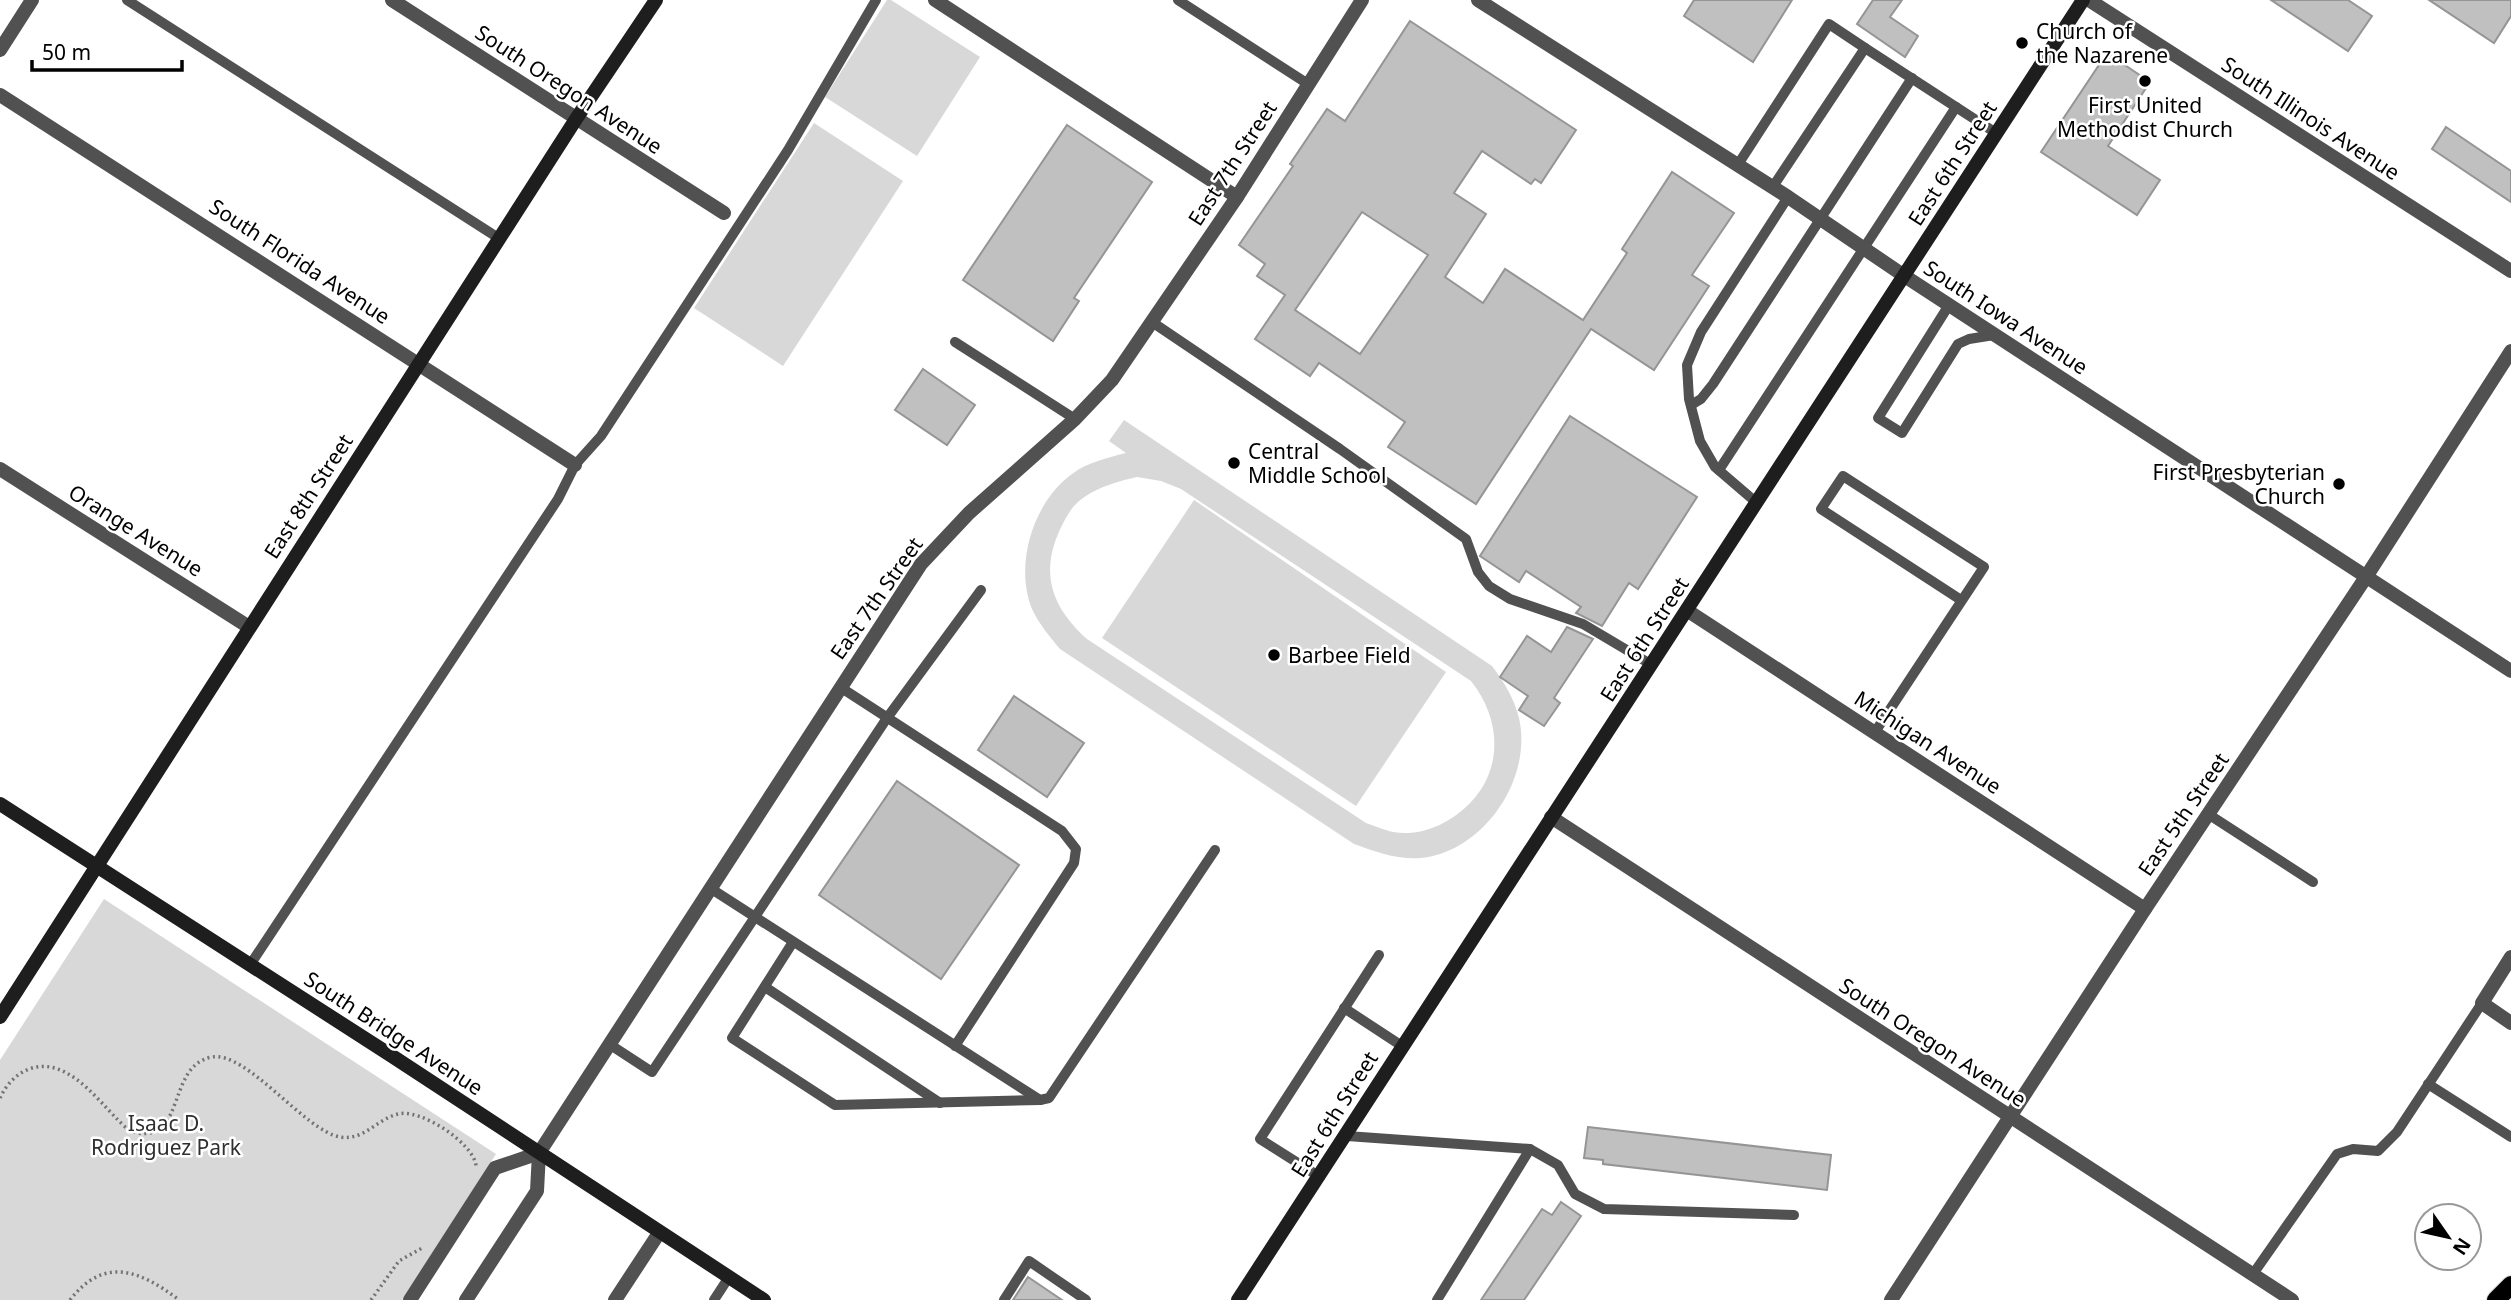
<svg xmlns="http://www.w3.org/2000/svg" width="2511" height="1300" font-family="'Noto Sans',sans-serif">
<rect width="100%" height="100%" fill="#fff"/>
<g fill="#d8d8d8" fill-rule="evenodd">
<path d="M887 0H891L980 57 917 156 825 97Z"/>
<path d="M814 123 903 181 783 366 694 308Z"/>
<path d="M1124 420 1492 666C1504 682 1514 698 1519 718 1532 775 1490 842 1433 856 1406 863 1379 853 1354 844L1060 649C1050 637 1039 624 1032 609 1014 565 1033 502 1072 474 1088 462 1107 458 1126 453L1109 441ZM1137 477 1161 481 1181 489 1471 681C1502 720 1504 772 1466 807 1451 821 1430 832 1408 833 1393 834 1380 828 1366 823L1087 639C1054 609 1040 577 1058 534 1062 525 1068 513 1074 506 1090 489 1115 482 1137 477Z"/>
<path d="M1194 500 1446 672 1356 806 1102 638Z"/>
<path d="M104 899 496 1154 402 1300H0V1060Z"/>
</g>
<g fill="#c0c0c0" stroke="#959595" stroke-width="2" fill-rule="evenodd">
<path d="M1694 0H1792L1753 62 1684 16Z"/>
<path d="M1873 0H1902L1890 17 1918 36 1905 57 1857 24Z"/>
<path d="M2271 0H2348L2372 16 2348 51Z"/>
<path d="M2429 0H2511V16L2494 43Z"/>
<path d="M1410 21 1576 130 1541 183 1535 179 1531 184 1482 151 1454 193 1486 214 1445 277 1483 303 1505 269 1583 320 1627 253 1622 249 1672 172 1734 213 1692 275 1709 286 1654 370 1591 329 1476 504 1388 447 1405 422 1319 363 1310 376 1255 339 1285 295 1257 276 1265 264 1239 245 1293 166 1290 164 1327 109 1345 121ZM1362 212 1428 255 1360 354 1295 310Z"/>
<path d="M2107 53 2150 82 2108 146 2160 180 2137 215 2041 152Z"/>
<path d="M1067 125 1152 182 1074 298 1079 301 1053 341 963 280Z"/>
<path d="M2446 127 2511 171V202L2432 149Z"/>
<path d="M923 369 975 405 947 445 895 410Z"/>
<path d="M1570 416 1697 497 1638 589 1629 583 1602 626 1576 613 1581 607 1526 571 1519 582 1480 556Z"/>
<path d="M1567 627 1593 639 1554 698 1560 703 1544 726 1519 710 1528 696 1500 677 1527 636 1551 652Z"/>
<path d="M1014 696 1084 743 1047 797 978 750Z"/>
<path d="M897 781 1019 865 941 979 819 895Z"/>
<path d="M1588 1127 1831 1155 1827 1190 1603 1164V1160L1584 1158Z"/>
<path d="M1561 1202 1581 1216 1524 1300H1481L1542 1209 1552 1215Z"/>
<path d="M1028 1277 1062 1300H1013Z"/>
</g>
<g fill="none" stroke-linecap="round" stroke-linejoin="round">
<g stroke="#dbdbdb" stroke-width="20">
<path id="primary" d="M2496 1300 2511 1285"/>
</g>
<g stroke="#737373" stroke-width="3.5" stroke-dasharray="2 3.5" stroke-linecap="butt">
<path d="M0 1098C6 1085 16 1074 29 1069 64 1056 94 1095 116 1118 122 1124 129 1132 137 1133 186 1141 167 1065 212 1057 247 1051 305 1131 340 1137 364 1141 377 1119 398 1114 420 1108 474 1143 476 1166"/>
<path d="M70 1300C104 1256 140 1270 179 1300"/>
<path d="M371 1300 399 1261 422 1248"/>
</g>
<g stroke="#515151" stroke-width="10">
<path d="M127 0 500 239"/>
<path d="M1178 0 1308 84"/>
<path d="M1737 166 1829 24 1865 48"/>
<path d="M1772 188 1865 48 1996 133"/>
<path d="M1949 305 1878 418 1902 433 1958 344 1969 339 1994 335"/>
<path d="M1152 322 1340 449 1466 539 1478 572 1489 586 1510 599 1583 624 1652 665"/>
<path d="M955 342 1075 419"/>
<path d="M1691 405 1701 399 1713 384 1912 78"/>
<path d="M1719 470 1956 107"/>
<path d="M1757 503 1715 467 1700 441 1689 399 1687 365 1701 332 1788 197"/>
<path d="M840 687 1062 831 1076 849 1074 863 955 1046"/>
<path d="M1875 732 1984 567 1843 476 1821 509 1961 600"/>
<path d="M2208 814 2313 882"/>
<path d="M710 888 1040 1100 1049 1098 1215 850"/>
<path d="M793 942 732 1038 835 1105 1040 1100"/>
<path d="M250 965 558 499 575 465 601 436 788 150 876 0"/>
<path d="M765 987 940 1103"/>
<path d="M1344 1008 1402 1046"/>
<path d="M609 1044 652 1072 887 718 981 590"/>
<path d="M2428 1084 2511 1137"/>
<path d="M1347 1136 1530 1149 1558 1165 1575 1194 1604 1209 1794 1215"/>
<path d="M1320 1177 1260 1139 1379 955"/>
<path d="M2253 1274 2337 1154 2353 1149 2378 1151 2397 1132 2482 1003"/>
<path d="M714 1300 729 1277"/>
<path d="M1004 1300 1029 1261 1086 1300"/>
<path d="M1437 1300 1530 1149"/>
</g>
<g stroke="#515151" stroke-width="14">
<path d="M392 0 724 213"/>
<path d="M935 0 1237 197"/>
<path d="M1478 0 1788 197 1903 275 2511 671"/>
<path d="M2089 0 2511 271"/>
<path d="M0 50 32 0"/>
<path d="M0 95 575 465"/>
<path d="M0 469 249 627"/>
<path d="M1688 611 2145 909"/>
<path d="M1551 817 2292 1300"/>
<path d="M2511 957 2482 1003 2511 1023"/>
<path d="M410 1300 495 1168 539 1153"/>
<path d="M466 1300 537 1191 539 1153 921 564 969 513 1075 419 1112 380 1237 197 1362 0"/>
<path d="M615 1300 659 1233"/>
<path d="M1891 1300 2145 909 2366 577 2511 351"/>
</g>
<g stroke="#1e1e1e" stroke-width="14">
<path d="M0 804 392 1056 764 1300"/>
<path d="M0 1017 576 119 656 0"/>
<path d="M1238 1300 2083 0"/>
</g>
<use href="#primary" stroke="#000" stroke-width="18"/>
</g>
<g fill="#000" stroke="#fff" stroke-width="2.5">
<circle cx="2022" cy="43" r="7"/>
<circle cx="2145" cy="81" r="7"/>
<circle cx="1234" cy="463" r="7"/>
<circle cx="2339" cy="484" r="7"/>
<circle cx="1274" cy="655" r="7"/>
</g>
<g text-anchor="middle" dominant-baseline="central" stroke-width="5" stroke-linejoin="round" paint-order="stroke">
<g font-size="21" fill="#000" stroke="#fff" text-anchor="start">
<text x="2036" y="31">Church of<tspan x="2036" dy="24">the Nazarene</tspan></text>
<text x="2145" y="105" text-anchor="middle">First United<tspan x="2145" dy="24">Methodist Church</tspan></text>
<text x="1248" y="451">Central<tspan x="1248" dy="24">Middle School</tspan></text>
<text x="2325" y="472" text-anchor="end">First Presbyterian<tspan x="2325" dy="24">Church</tspan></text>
<text x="1288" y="655">Barbee Field</text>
</g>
<g font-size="21" fill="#000" stroke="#fff">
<text transform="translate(569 89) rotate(33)">South Oregon Avenue</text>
<text transform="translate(2311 118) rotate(33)">South Illinois Avenue</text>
<text transform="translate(1232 163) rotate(-57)">East 7th Street</text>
<text transform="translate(1952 163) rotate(-57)">East 6th Street</text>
<text transform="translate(300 261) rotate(33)">South Florida Avenue</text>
<text transform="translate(2006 317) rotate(33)">South Iowa Avenue</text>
<text transform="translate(308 496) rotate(-57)">East 8th Street</text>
<text transform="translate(136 530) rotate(32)">Orange Avenue</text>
<text transform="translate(876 598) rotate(-55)">East 7th Street</text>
<text transform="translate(1644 639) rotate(-57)">East 6th Street</text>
<text transform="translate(1928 742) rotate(33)">Michigan Avenue</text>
<text transform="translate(2183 814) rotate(-56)">East 5th Street</text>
<text transform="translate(394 1033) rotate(33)">South Bridge Avenue</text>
<text transform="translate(1933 1042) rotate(33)">South Oregon Avenue</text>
<text transform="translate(1334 1114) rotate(-58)">East 6th Street</text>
</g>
<g font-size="21" fill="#2f2f2f" stroke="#fff">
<text x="166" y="1123">Isaac D.<tspan x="166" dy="24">Rodriguez Park</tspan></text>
</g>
</g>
<g transform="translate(2448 1237) rotate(124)"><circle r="33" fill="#ffffff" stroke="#999999" stroke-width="2"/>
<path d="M0-5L12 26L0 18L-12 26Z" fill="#000000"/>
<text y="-10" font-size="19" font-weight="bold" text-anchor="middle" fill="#000000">N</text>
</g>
<path d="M32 60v10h150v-10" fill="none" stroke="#000000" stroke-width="3.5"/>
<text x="42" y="60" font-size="21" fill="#000000" stroke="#ffffff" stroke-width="5" paint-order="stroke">50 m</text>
</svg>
